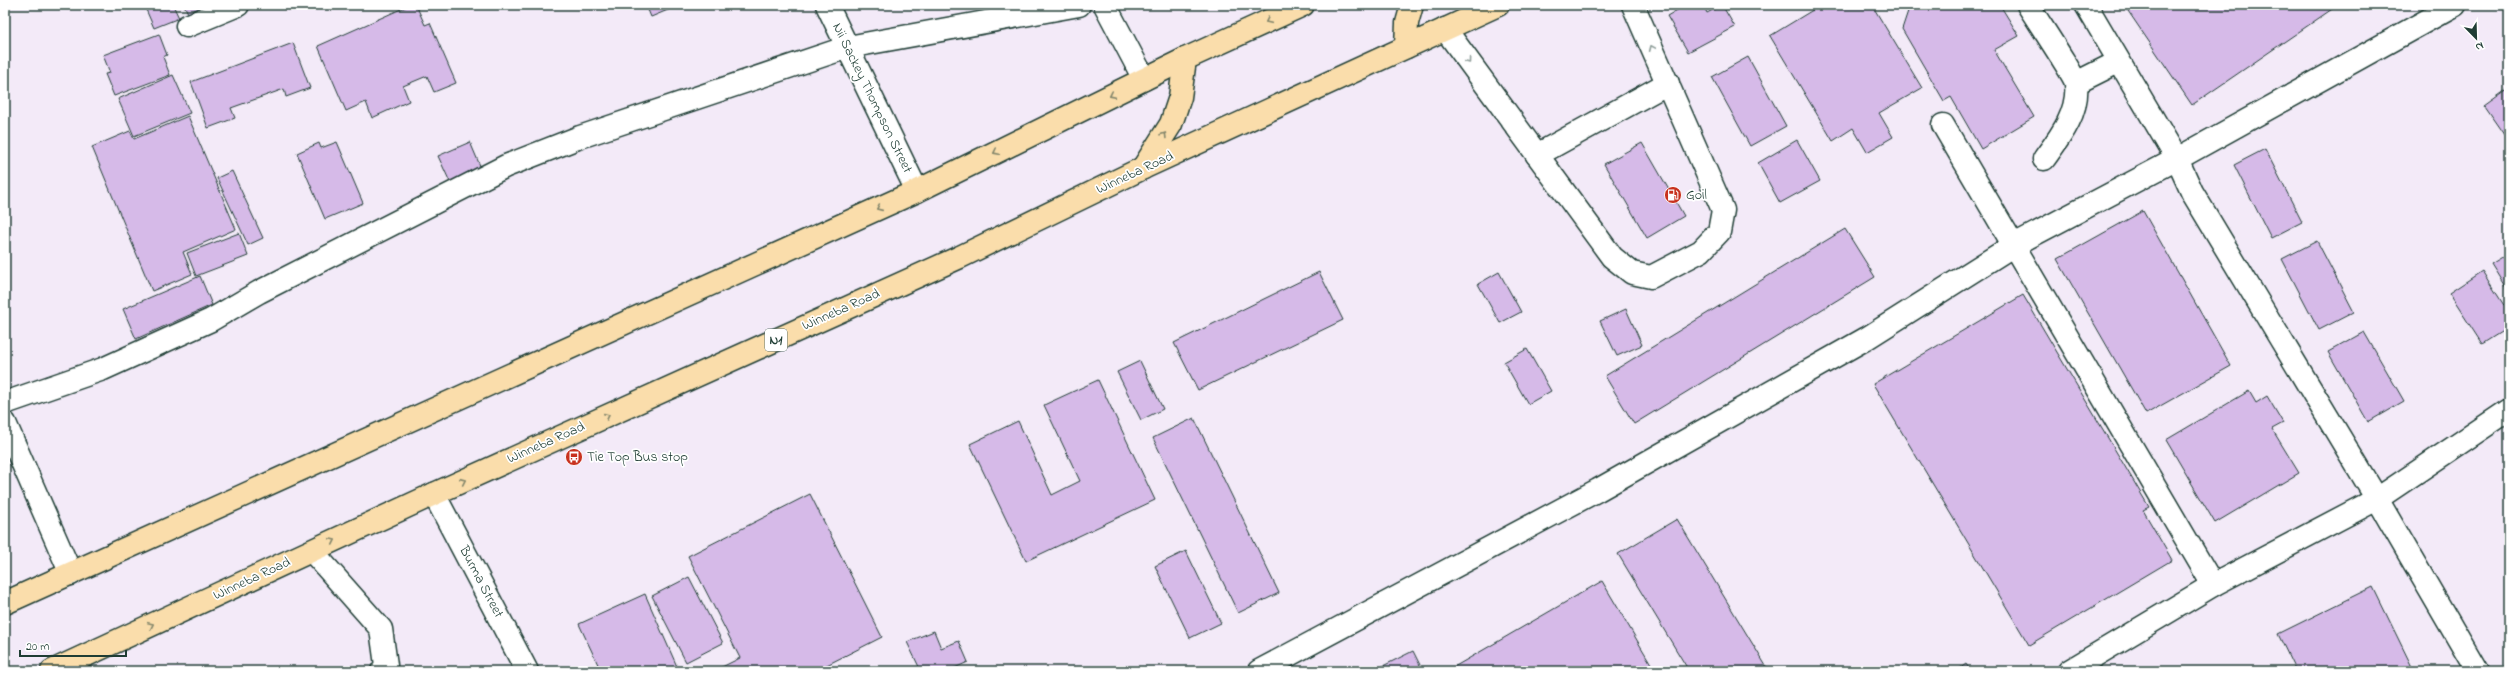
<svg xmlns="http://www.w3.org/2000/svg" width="2514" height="676" font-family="'Indie Flower',sans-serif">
<rect width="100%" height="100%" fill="#f3eaf8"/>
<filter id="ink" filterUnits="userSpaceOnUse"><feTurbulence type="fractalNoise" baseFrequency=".025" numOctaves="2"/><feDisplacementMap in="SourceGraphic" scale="8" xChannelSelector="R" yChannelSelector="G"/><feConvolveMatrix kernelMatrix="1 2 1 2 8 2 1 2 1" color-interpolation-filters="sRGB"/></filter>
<g filter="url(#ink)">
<g fill="#d6bae8" stroke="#1f3d34">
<path d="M144 5H173L179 18 154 28Z"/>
<path d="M184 5H207L188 13Z"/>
<path d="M410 5H416L425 25 430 23 456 83 434 92 427 76 403 86 409 101 372 118 366 102 346 111 318 46Z"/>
<path d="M646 5H680L651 17Z"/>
<path d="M1686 5H1703L1707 13 1722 5 1735 27 1688 52 1667 16Z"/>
<path d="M1821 5H1872L1922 88 1879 113 1893 137 1867 152 1853 128 1833 141 1770 36Z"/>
<path d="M1910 5H2000L2019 36 1994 50 2034 117 1981 149 1951 97 1944 101 1902 29Z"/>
<path d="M2124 5H2338L2192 105Z"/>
<path d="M159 34 167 55 163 57 170 75 114 96 105 74 110 73 103 55Z"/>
<path d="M293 43 310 88 286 97 284 89 231 108 235 118 208 128 191 82Z"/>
<path d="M1748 57 1786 126 1750 146 1712 77Z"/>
<path d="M173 75 190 113 134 136 118 99Z"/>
<path d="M2509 88V142L2484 106Z"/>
<path d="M188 116 236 229 183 252 192 274 152 291 92 147 130 131 134 139Z"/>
<path d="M1797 140 1820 181 1780 203 1758 163Z"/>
<path d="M337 142 363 203 325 219 297 153 319 143 321 148Z"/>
<path d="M470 142 481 168 450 182 438 156Z"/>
<path d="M1642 143 1684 216 1647 238 1604 164Z"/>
<path d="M2265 149 2302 222 2271 238 2234 165Z"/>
<path d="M232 171 263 238 248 245 217 178Z"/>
<path d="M2143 211 2231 366 2146 414 2057 259Z"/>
<path d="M1845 229 1875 277 1634 424 1605 376Z"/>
<path d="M239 233 248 256 196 276 187 253Z"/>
<path d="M2317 241 2354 312 2319 330 2282 259Z"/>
<path d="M2509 253V293L2491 264Z"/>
<path d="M2482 271 2509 313V327L2482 344 2449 293Z"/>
<path d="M1319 272 1343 320 1198 390 1174 343Z"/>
<path d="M1499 272 1521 312 1500 323 1478 284Z"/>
<path d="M200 276 212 305 136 339 123 309Z"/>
<path d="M2023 295 2149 507 2143 510 2172 560 2029 645 1873 384Z"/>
<path d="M1626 309 1642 345 1617 356 1600 321Z"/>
<path d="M2364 332 2404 401 2368 422 2328 352Z"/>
<path d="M1527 349 1551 391 1528 404 1504 362Z"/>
<path d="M1140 361 1163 409 1141 420 1117 372Z"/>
<path d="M1098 380 1155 500 1026 561 970 444 1018 421 1052 495 1080 481 1044 405Z"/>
<path d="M2249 391 2256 403 2267 396 2283 423 2272 429 2299 473 2215 523 2166 440Z"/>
<path d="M1194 418 1279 593 1238 613 1153 438Z"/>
<path d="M810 494 882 637 815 671H714L740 658 688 556Z"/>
<path d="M1677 519 1769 671H1689L1618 554Z"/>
<path d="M1186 551 1221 623 1190 638 1155 566Z"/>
<path d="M689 577 723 643 686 662 652 596Z"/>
<path d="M1602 581 1654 669 1456 671 1454 667Z"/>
<path d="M2373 587 2414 671H2296L2278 634Z"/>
<path d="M645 594 679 671H601L579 624Z"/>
<path d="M934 631 941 648 959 641 968 662 948 671H921L907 642Z"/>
<path d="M1413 651 1423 671H1373Z"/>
<path d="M1966 664 1971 671H1956Z"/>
</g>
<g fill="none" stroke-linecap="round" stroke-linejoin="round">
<g stroke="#1f3d34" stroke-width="25">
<g id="minor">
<path d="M827 5 917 191"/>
<path d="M1105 5 1144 79"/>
<path d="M2028 5C2035 17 2075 76 2076 84 2079 113 2060 137 2044 159"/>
<path d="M2086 5 2177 159 2192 192 2377 499 2477 671"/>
<path d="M187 26 238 5"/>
<path d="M1445 29 1612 257 1632 273 1651 277 1701 251 1719 232 1723 210 1633 5"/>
<path d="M2076 83 2118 62"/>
<path d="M1943 125 2213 585"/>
<path d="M1537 155 1668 83"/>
<path d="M5 403 103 369 211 320 259 292 506 166 580 137 848 47 1079 5"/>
<path d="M5 423 71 574"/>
<path d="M434 494 527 671"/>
<path d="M312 551 381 629 386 665 382 671"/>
<path d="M1259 671 1598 490 1867 338 2014 245 2177 159 2455 5"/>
<path d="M2069 671 2213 585 2377 499 2509 410"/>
</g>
</g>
<g stroke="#1f3d34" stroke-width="25">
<g id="highway">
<path d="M1406 47 1407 23 1412 5"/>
<path d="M1143 168 1171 124 1180 97 1185 59"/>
<path d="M5 603 917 191 1185 59 1303 5"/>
<path d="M52 671 434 494 960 257 1143 168 1498 5"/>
</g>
</g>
<use href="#minor" stroke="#fff" stroke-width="22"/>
<use href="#highway" stroke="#faddab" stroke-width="22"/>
</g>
<defs><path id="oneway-chevron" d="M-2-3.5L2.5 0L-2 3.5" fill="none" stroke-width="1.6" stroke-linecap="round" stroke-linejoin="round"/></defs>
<g stroke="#82856a">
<use href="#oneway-chevron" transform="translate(1268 21) rotate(155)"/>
<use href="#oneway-chevron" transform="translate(1112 95) rotate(154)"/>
<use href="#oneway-chevron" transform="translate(1164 135) rotate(-58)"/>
<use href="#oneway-chevron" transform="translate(996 152) rotate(154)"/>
<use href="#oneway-chevron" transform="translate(879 208) rotate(156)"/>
<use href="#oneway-chevron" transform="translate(607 416) rotate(-24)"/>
<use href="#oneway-chevron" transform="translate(463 481) rotate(-24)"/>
<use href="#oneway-chevron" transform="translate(333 541) rotate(-25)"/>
<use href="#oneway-chevron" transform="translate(151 625) rotate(-25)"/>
</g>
<g stroke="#8f9e9a">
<use href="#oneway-chevron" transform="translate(1652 48) rotate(-114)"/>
<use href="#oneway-chevron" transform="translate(1468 61) rotate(54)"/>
</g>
</g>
<defs>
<g id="fuel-disc" transform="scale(0.9)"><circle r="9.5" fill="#c8321e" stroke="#fff"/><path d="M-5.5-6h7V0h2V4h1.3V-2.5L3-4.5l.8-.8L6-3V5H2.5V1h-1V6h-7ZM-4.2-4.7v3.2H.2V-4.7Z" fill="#fff"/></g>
<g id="bus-disc" transform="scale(0.9)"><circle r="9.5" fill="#c8321e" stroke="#fff"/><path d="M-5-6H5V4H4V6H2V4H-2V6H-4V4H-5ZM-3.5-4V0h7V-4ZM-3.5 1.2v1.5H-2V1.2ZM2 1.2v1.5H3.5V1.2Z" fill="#fff"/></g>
</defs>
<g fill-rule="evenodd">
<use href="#fuel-disc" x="1673" y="195"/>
<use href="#bus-disc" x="574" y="457"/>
</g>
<g text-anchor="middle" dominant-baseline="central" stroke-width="3.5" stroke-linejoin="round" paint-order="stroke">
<rect fill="#fff" stroke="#627771" stroke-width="1" x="765" y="329" width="22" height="22" rx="3"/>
<g font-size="13" font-weight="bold" fill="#1f3d34">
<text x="776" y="340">N1</text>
</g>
<g font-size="14" fill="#1f3d34" stroke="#fff">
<text transform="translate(872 98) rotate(64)">Nii Sackey Thompson Street</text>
<text transform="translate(1135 173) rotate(-25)">Winneba Road</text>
<text transform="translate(841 310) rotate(-24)">Winneba Road</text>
<text transform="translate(546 443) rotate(-24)">Winneba Road</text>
<text transform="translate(252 579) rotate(-25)">Winneba Road</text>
<text transform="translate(481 582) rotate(62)">Burma Street</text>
</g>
<g font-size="14" fill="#1f3d34" stroke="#fff" text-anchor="start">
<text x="1686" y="195">Goil</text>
<text x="587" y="457">Tie Top Bus stop</text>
</g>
</g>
<rect width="2514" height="676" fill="none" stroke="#fff" stroke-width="20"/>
<rect x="10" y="10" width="2494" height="656" fill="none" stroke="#1f3d34" stroke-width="1.5" filter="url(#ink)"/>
<g transform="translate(2476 38) rotate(157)" stroke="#ffffff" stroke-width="3" paint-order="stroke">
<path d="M0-3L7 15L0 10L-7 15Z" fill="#1f3d34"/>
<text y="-6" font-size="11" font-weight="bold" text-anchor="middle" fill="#1f3d34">N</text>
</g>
<path d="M20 650v6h106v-6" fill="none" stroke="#1f3d34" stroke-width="2"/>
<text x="26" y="650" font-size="12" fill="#1f3d34" stroke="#ffffff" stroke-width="3" paint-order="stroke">20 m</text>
</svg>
